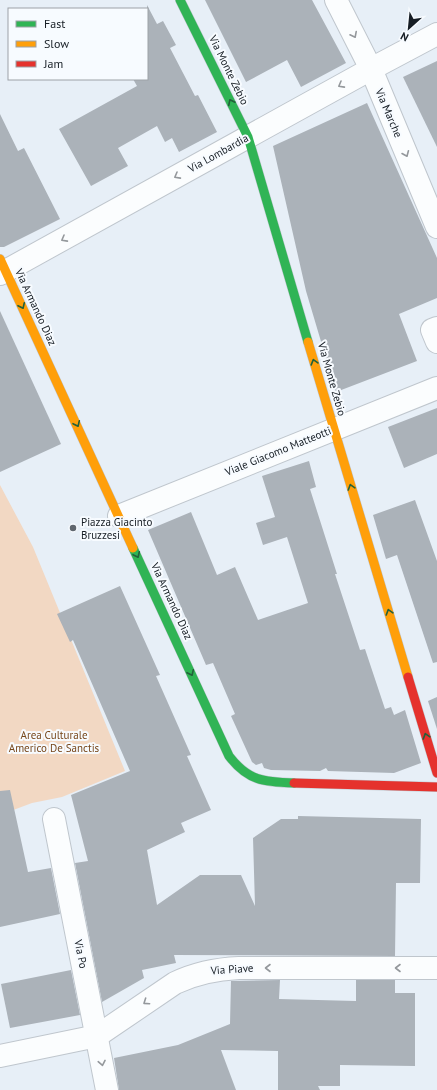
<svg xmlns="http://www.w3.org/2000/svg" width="437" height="1090" font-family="'PT Sans',sans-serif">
<rect width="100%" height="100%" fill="#e7eff7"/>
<path fill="#f2d8c3" d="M0 485 33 547 125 771 62 797 32 803 0 815Z"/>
<g fill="#abb2b9">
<path d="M205 0H312L346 63 301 87 287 60 246 82Z"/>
<path d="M147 5 157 24 163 21 176 45 170 48 195 96 198 95 217 132 179 152 172 138 165 142 157 126 118 148 128 166 91 186 59 129 137 86 133 79H147Z"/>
<path d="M437 61V147L403 77Z"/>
<path d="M367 103 437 258V298L399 314 417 361 336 392 306 291 273 146Z"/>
<path d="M0 114 18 151 24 148 60 219 4 247H0Z"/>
<path d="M0 311 61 444 0 472Z"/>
<path d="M437 408V454L404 468 388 427Z"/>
<path d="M309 461 316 487 310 489 337 574H335L360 650 365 649 385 709 391 707 394 715 405 710 421 763 394 773 328 771 326 768 320 771 271 770 264 768 262 763 256 765 252 762 231 716 235 714 213 663 206 665 148 530 191 512 217 575 235 567 258 620 308 603 287 537 263 545 256 523 275 517 262 476Z"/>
<path d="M415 500 437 561V662L433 663 397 555 386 559 373 515Z"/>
<path d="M120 586 160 675 156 676 191 755 187 756 211 810 181 823 185 832 147 850 157 905 200 875H241L255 906 253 838 281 819H298V816L421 819 420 883H396L395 956 174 955 176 963 142 970 144 978 102 1002 75 863 88 861 71 795 130 771 73 640 70 642 57 614Z"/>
<path d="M437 697V729L428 701Z"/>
<path d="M10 790 28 872 51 868 60 914 0 927V791Z"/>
<path d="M71 970 80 1015 10 1028 1 984Z"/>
<path d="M280 980 279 999 356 1001V980H395V993H415V1066L340 1065V1086H318L320 1090H278V1051L221 1050 236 1090H119L114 1058 178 1045 230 1024 231 981Z"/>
</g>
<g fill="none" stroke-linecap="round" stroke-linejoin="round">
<g stroke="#bfc6cd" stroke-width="24">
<g id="street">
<path d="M336 0 371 69 437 227"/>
<path d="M0 274 371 69 437 34"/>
<path d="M437 328 432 330 437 342"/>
<path d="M119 516 437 388"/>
<path d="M54 819 107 1090"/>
<path d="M0 1056 97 1036 175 983C196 973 216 969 239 968H437"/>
</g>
</g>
<g stroke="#bfc6cd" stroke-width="10">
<g id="fast">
<path d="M180 0 248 137 308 342"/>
<path d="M133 548 229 756C248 781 264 782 294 783"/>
</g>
</g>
<g stroke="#bfc6cd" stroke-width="10">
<g id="slow">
<path d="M0 259 133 548"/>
<path d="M308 342 408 677"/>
</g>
</g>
<g stroke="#bfc6cd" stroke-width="10">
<g id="jam">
<path d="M408 677 437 773"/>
<path d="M294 783 437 787"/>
</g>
</g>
<use href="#street" stroke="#fbfdfe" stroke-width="22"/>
<use href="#fast" stroke="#30b455" stroke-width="9"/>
<use href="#slow" stroke="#ff9f0a" stroke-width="9"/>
<use href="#jam" stroke="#e5322d" stroke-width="9"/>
</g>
<defs><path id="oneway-chevron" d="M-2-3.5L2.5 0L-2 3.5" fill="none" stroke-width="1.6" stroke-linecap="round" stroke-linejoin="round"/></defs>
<g stroke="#94989c">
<use href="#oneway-chevron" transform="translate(354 35) rotate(63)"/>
<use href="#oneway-chevron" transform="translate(341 85) rotate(151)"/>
<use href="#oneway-chevron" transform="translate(406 154) rotate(67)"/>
<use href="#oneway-chevron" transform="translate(177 176) rotate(151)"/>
<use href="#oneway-chevron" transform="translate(64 239) rotate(151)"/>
<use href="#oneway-chevron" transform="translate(268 968) rotate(-180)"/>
<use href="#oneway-chevron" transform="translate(398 968) rotate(-180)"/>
<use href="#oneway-chevron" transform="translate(146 1002) rotate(146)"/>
<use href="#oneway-chevron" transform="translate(102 1063) rotate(79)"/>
</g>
<g stroke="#22613a">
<use href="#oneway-chevron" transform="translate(231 102) rotate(-116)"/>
<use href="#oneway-chevron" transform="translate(22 306) rotate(65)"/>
<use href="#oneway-chevron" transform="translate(314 362) rotate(-106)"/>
<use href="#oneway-chevron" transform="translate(77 424) rotate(65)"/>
<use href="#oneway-chevron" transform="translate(351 487) rotate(-107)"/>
<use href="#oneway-chevron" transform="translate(137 555) rotate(65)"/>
<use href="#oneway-chevron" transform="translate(389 612) rotate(-107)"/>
<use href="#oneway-chevron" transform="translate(191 673) rotate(65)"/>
<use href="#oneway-chevron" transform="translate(426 736) rotate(-107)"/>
</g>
<circle fill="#5f666e" stroke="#f7fbff" stroke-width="1.5" cx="73" cy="528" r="4"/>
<g text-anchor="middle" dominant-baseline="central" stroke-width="4" stroke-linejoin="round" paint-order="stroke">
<g font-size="11" fill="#161d24" stroke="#f7fbff">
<text transform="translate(229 70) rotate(64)">Via Monte Zebio</text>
<text transform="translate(389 113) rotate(67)">Via Marche</text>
<text transform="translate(218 153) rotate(-29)">Via Lombardia</text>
<text transform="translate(36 307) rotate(65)">Via Armando Diaz</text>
<text transform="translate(332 379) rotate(74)">Via Monte Zebio</text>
<text transform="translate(278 451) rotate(-22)">Viale Giacomo Matteotti</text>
<text transform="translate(172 601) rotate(65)">Via Armando Diaz</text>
<text transform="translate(81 954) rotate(79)">Via Po</text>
<text transform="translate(232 969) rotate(-4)">Via Piave</text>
</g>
<g font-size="11" fill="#161d24" stroke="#f7fbff" text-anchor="start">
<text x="81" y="522">Piazza Giacinto<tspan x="81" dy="13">Bruzzesi</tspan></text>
</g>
<g font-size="11" fill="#77471b" stroke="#f7fbff">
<text x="54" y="735">Area Culturale<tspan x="54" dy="13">Americo De Sanctis</tspan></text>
</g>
</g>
<rect x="8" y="8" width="140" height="72" fill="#f7fbff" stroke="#9da2a7"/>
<rect x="16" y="21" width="20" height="6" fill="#30b455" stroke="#9da2a7"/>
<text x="44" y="28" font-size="12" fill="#161d24">Fast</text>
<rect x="16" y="41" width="20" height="6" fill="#ff9f0a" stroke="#9da2a7"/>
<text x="44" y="48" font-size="12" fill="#161d24">Slow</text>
<rect x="16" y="61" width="20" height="6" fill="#e5322d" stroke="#9da2a7"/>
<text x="44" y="68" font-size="12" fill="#161d24">Jam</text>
<g transform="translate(409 28) rotate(207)" stroke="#f7fbff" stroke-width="3" paint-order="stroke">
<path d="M0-3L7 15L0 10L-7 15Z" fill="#161d24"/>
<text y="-6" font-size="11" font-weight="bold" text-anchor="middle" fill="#161d24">N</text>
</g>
</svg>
